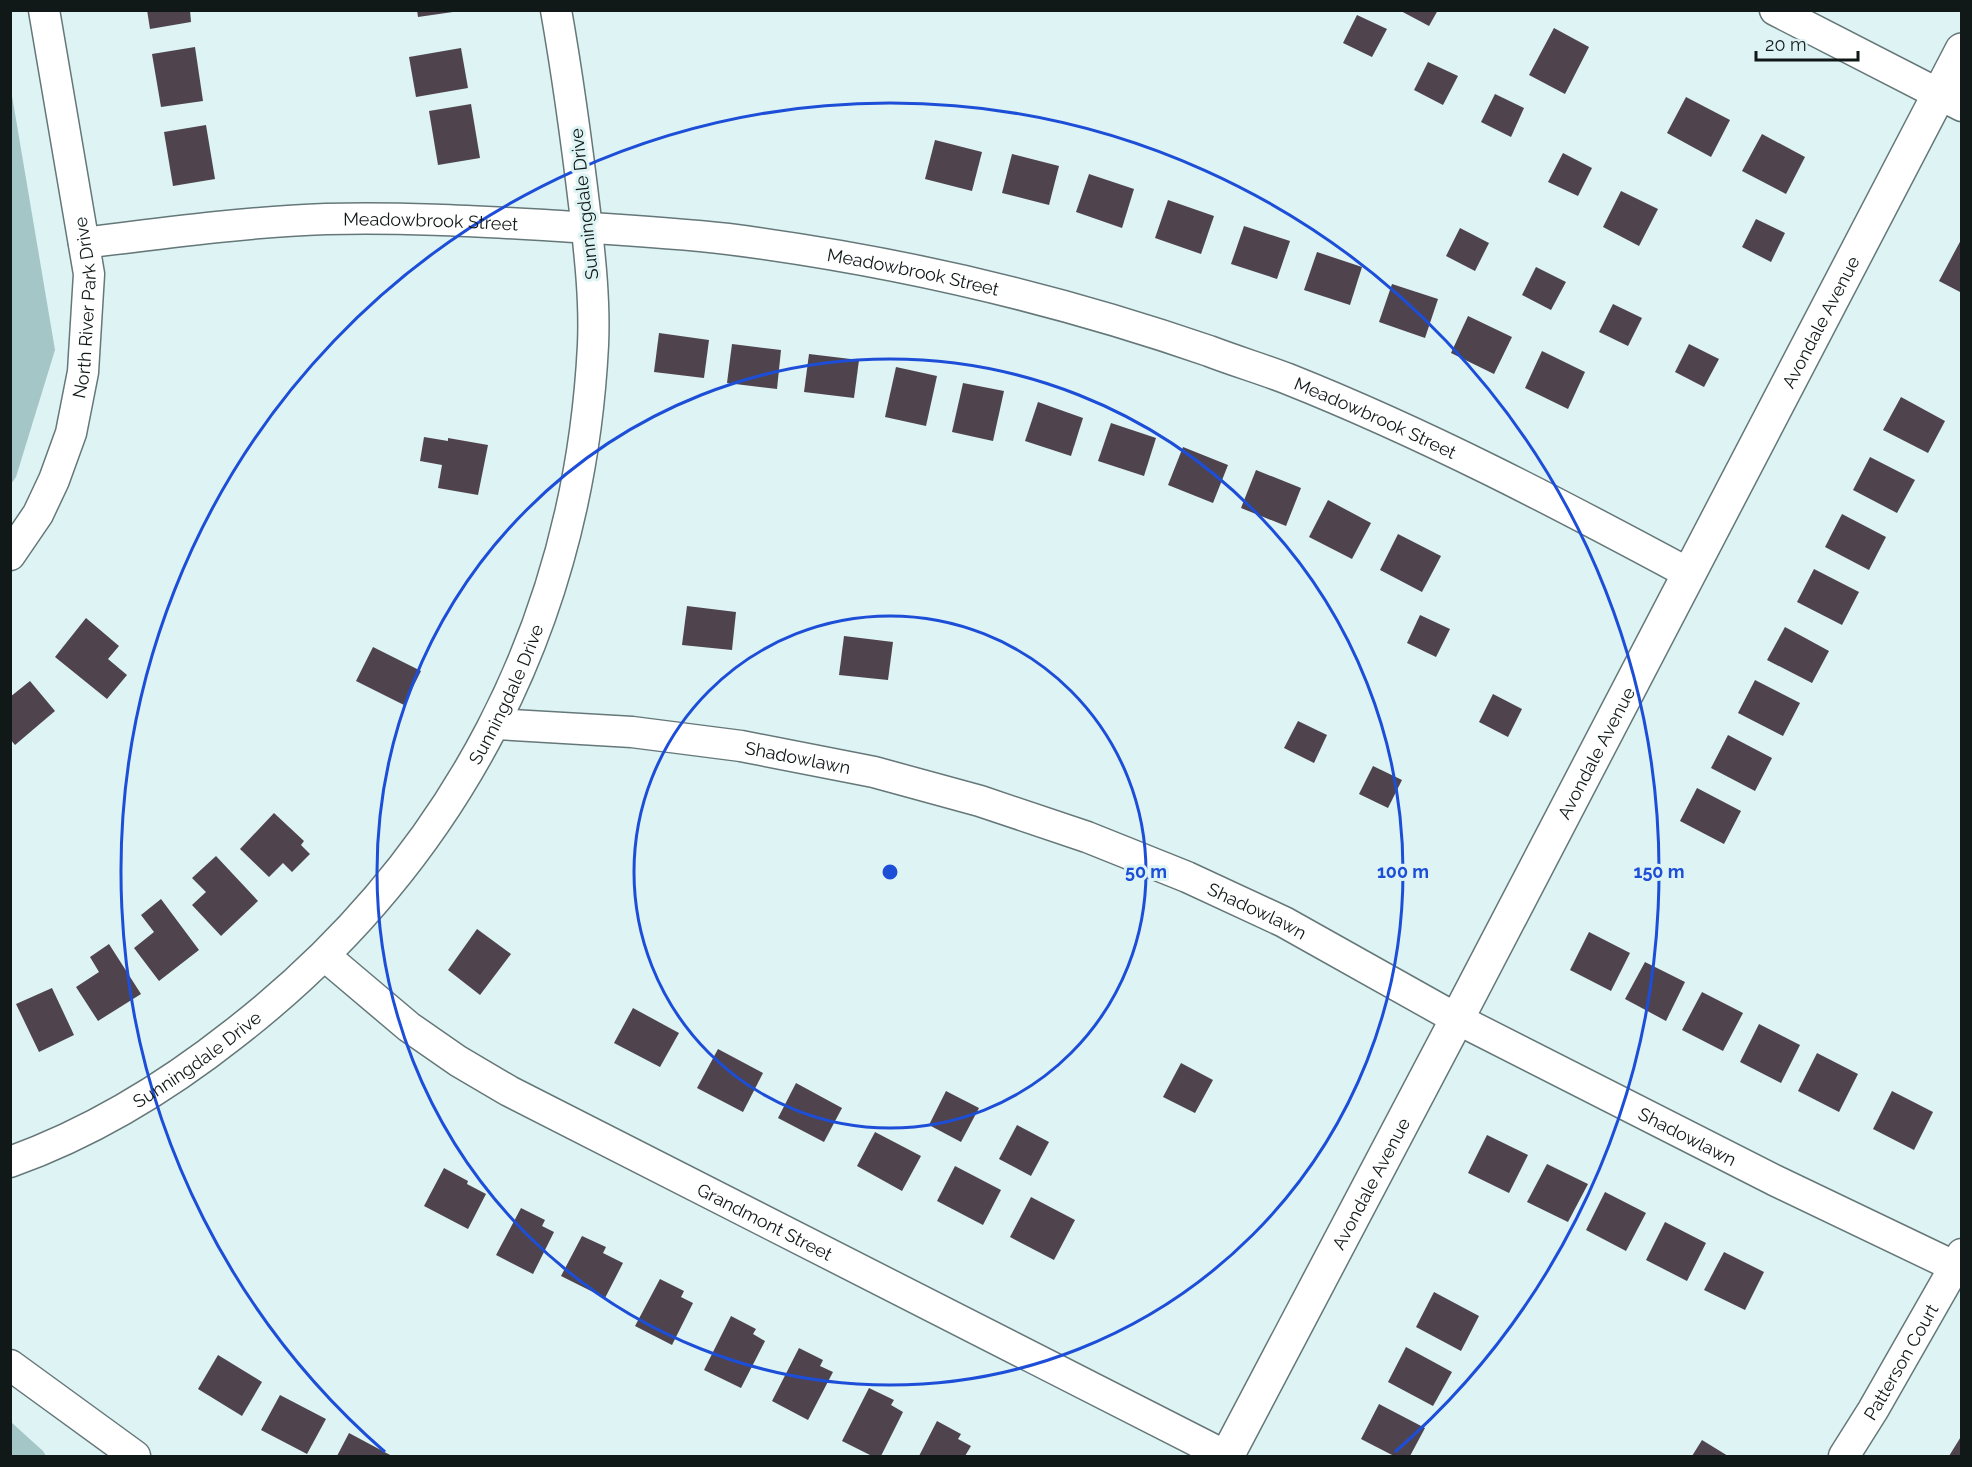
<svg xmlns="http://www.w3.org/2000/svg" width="1972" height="1467" font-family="Raleway,sans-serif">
<rect width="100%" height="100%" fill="#def3f4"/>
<g fill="#a5c6c7">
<path d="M10 84 55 350 16 477 11 484Z"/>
<path d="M11 1422 43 1451 46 1456H11Z"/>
</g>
<g fill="#4f444e">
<path d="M147 10H190L191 22 150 29Z"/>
<path d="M417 10H453V12L418 17Z"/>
<path d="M1399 10H1438L1429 26Z"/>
<path d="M1357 15 1387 29 1372 57 1343 43Z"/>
<path d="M1554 28 1589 47 1565 94 1529 75Z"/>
<path d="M195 47 203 101 161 107 152 54Z"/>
<path d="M461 48 468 88 416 97 409 57Z"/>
<path d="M1428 62 1458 76 1443 105 1414 90Z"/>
<path d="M1495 94 1524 108 1511 137 1481 122Z"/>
<path d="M1686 97 1730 120 1711 157 1667 133Z"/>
<path d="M471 104 480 158 438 165 429 111Z"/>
<path d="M206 125 215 179 173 186 164 132Z"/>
<path d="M1762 134 1805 157 1786 194 1742 171Z"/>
<path d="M935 140 982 152 972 191 925 179Z"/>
<path d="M1563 153 1592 168 1578 196 1548 182Z"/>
<path d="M1012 154 1059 166 1049 205 1002 193Z"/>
<path d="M1089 174 1134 189 1122 228 1076 212Z"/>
<path d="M1621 191 1658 209 1639 246 1603 227Z"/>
<path d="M1168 200 1214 216 1201 254 1155 238Z"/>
<path d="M1756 219 1785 233 1771 262 1742 247Z"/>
<path d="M1244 226 1290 241 1277 279 1231 264Z"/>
<path d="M1460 228 1489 243 1475 271 1446 256Z"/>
<path d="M1962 238V293L1939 281Z"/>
<path d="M1317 252 1362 267 1350 305 1304 290Z"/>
<path d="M1536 267 1566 282 1551 310 1522 295Z"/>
<path d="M1392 284 1438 299 1425 338 1379 322Z"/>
<path d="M1613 304 1642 318 1628 346 1599 332Z"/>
<path d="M1468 316 1512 337 1494 374 1451 353Z"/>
<path d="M659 333 709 340 704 378 654 372Z"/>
<path d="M732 344 781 350 777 389 727 383Z"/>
<path d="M1689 344 1719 359 1704 387 1675 372Z"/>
<path d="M1542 351 1585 372 1568 409 1525 388Z"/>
<path d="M809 354 859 360 854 398 804 392Z"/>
<path d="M896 367 937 376 926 426 885 417Z"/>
<path d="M963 383 1004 391 993 441 952 432Z"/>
<path d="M1901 397 1945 421 1928 453 1883 430Z"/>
<path d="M1038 402 1083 418 1071 456 1025 441Z"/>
<path d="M1111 423 1156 438 1144 476 1098 461Z"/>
<path d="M424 437 448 441V438L488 445 478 495 438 488 442 465 420 461Z"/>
<path d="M1183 447 1228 465 1213 503 1168 485Z"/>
<path d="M1870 457 1915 480 1897 513 1853 490Z"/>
<path d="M1256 470 1301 488 1286 526 1241 508Z"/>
<path d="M1328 500 1371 523 1352 559 1309 537Z"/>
<path d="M1842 514 1886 537 1869 570 1825 547Z"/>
<path d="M1398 534 1441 556 1422 592 1380 570Z"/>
<path d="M1814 569 1859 592 1842 625 1797 602Z"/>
<path d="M687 606 736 612 732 650 682 645Z"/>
<path d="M1420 615 1450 629 1436 657 1407 643Z"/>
<path d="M86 618 119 646 108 659 127 675 107 699 55 657Z"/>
<path d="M1785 627 1829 651 1812 683 1767 660Z"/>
<path d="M844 636 893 642 888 680 839 675Z"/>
<path d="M373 647 421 671 404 705 356 681Z"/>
<path d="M1755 680 1800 703 1783 736 1738 713Z"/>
<path d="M30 681 55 711 15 745 10 739V697Z"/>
<path d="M1493 694 1522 709 1508 737 1479 722Z"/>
<path d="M1298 721 1327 735 1314 763 1284 748Z"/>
<path d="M1728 735 1772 758 1755 791 1711 768Z"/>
<path d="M1373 766 1402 780 1388 808 1359 794Z"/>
<path d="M1697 788 1741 811 1724 844 1680 821Z"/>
<path d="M274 813 304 841 301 845 310 854 292 872 283 863 269 877 240 849Z"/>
<path d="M216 856 258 901 221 936 192 905 206 892 192 878Z"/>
<path d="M161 899 199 950 159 981 134 948 154 932 141 915Z"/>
<path d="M477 929 511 954 480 995 448 970Z"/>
<path d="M1589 932 1630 953 1611 991 1570 970Z"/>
<path d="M109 944 141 994 98 1021 76 987 99 972 90 957Z"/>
<path d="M1645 962 1685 982 1666 1021 1625 999Z"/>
<path d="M52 988 74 1035 39 1052 16 1004Z"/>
<path d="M1702 992 1743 1013 1723 1051 1682 1030Z"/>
<path d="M633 1008 679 1033 660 1067 614 1043Z"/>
<path d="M1759 1024 1800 1045 1781 1083 1740 1062Z"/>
<path d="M718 1049 763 1073 743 1112 697 1088Z"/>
<path d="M1817 1053 1858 1074 1839 1112 1798 1091Z"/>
<path d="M1181 1063 1213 1080 1195 1113 1163 1097Z"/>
<path d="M796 1083 842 1108 824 1142 778 1118Z"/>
<path d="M946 1091 979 1108 961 1142 929 1125Z"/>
<path d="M1892 1091 1933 1112 1914 1150 1873 1129Z"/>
<path d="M1017 1125 1049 1142 1031 1176 999 1159Z"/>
<path d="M875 1132 921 1156 902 1191 857 1166Z"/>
<path d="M1487 1135 1528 1155 1509 1193 1468 1173Z"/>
<path d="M1547 1164 1588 1184 1568 1222 1527 1202Z"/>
<path d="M955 1166 1001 1190 983 1225 937 1201Z"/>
<path d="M444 1168 468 1181 467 1184 486 1194 468 1229 424 1206Z"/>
<path d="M1605 1192 1646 1213 1626 1251 1586 1230Z"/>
<path d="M1031 1197 1075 1220 1054 1260 1010 1237Z"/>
<path d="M521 1208 545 1220 542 1226 554 1232 533 1274 496 1255Z"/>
<path d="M1665 1222 1706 1243 1687 1281 1646 1260Z"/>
<path d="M582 1236 606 1247 603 1253 623 1263 605 1298 561 1276Z"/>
<path d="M1724 1252 1764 1272 1745 1310 1704 1290Z"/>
<path d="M660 1279 684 1291 681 1297 693 1303 672 1345 635 1326Z"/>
<path d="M1434 1292 1479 1316 1461 1351 1416 1327Z"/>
<path d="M731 1316 756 1329 753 1334 765 1341 741 1388 704 1370Z"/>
<path d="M1406 1347 1452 1372 1433 1406 1388 1382Z"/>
<path d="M799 1348 823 1360 820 1366 833 1372 808 1420 772 1401Z"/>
<path d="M218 1355 262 1382 242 1416 198 1389Z"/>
<path d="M869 1388 894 1400 891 1405 903 1412 881 1456H872L842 1441Z"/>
<path d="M280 1395 326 1419 307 1454 261 1430Z"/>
<path d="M1379 1404 1425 1428 1410 1456H1394L1361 1439Z"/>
<path d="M937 1421 961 1434 958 1439 971 1446 965 1456H919Z"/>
<path d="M349 1433 392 1456H337Z"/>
<path d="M1962 1435V1456H1949Z"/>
<path d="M1702 1440 1728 1456H1692Z"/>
</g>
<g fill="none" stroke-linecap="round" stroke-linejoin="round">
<g stroke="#657778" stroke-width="33">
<g id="minor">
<path d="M1775 10 1962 106"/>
<path id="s1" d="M84 243C164 233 244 222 326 219 398 217 471 221 544 225 605 229 667 232 728 239 892 260 1053 297 1209 351 1235 361 1262 369 1288 379 1426 434 1558 503 1688 573"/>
<path id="s2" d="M10 555 38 514 54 480 71 433 83 372 89 274 44 10"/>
<path id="s3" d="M496 724 632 732 741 746 874 772 980 801 1087 837 1187 877 1284 922 1457 1019 1774 1180 1962 1270"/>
<path id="s4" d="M325 956 409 1027 458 1061 509 1091 1226 1456"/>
<path id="s5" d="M10 1162C91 1133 168 1086 235 1033 455 862 579 623 593 345 595 301 590 257 585 212 577 145 568 78 556 10"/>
<path d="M10 1365 135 1456"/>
<path id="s6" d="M1844 1456 1873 1410 1962 1254"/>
</g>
</g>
<g stroke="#657778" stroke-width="36">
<g id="tertiary">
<path id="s7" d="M1227 1456 1457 1019 1962 50"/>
</g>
</g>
<use href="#minor" stroke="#fff" stroke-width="30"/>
<use href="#tertiary" stroke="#fff" stroke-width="33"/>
</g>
<g fill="none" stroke="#1d4ed8" stroke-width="3">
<circle cx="890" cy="872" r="256"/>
<circle cx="890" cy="872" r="513"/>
<path d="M385 1452A769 769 0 1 1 1395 1452"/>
</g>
<g text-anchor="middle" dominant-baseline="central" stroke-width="6" stroke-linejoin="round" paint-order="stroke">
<g font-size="18" fill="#111818" stroke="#def3f4">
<text transform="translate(584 204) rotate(-96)">Sunningdale Drive</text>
<text stroke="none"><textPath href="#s1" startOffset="348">Meadowbrook Street</textPath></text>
<text stroke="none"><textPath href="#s1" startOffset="834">Meadowbrook Street</textPath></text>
<text stroke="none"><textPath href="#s2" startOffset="264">North River Park Drive</textPath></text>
<text stroke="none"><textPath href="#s7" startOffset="1280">Avondale Avenue</textPath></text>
<text stroke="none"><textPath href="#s1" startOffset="1320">Meadowbrook Street</textPath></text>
<text stroke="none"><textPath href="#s5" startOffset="699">Sunningdale Drive</textPath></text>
<text stroke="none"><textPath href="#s7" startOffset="794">Avondale Avenue</textPath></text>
<text stroke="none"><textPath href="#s3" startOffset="304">Shadowlawn</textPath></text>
<text stroke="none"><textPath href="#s3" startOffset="790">Shadowlawn</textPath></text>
<text stroke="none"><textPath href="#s5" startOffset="214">Sunningdale Drive</textPath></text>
<text stroke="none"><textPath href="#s3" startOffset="1276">Shadowlawn</textPath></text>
<text stroke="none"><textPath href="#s7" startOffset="308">Avondale Avenue</textPath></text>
<text stroke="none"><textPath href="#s4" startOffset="516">Grandmont Street</textPath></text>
<text stroke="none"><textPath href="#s6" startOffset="110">Patterson Court</textPath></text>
</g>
</g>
<circle cx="890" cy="872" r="9" fill="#1d4ed8" stroke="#def3f4" stroke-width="3"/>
<g font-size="18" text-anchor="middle" font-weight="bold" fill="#1d4ed8" stroke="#def3f4" stroke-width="6" stroke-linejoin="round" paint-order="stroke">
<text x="1146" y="878">50 m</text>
<text x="1403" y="878">100 m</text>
<text x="1659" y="878">150 m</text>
</g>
<rect width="1972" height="1467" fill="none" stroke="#111818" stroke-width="24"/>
<path d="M1756 51v9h102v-9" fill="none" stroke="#111818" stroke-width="3"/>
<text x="1765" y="51" font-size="18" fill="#111818" stroke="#def3f4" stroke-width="4.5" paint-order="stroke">20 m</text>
</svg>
